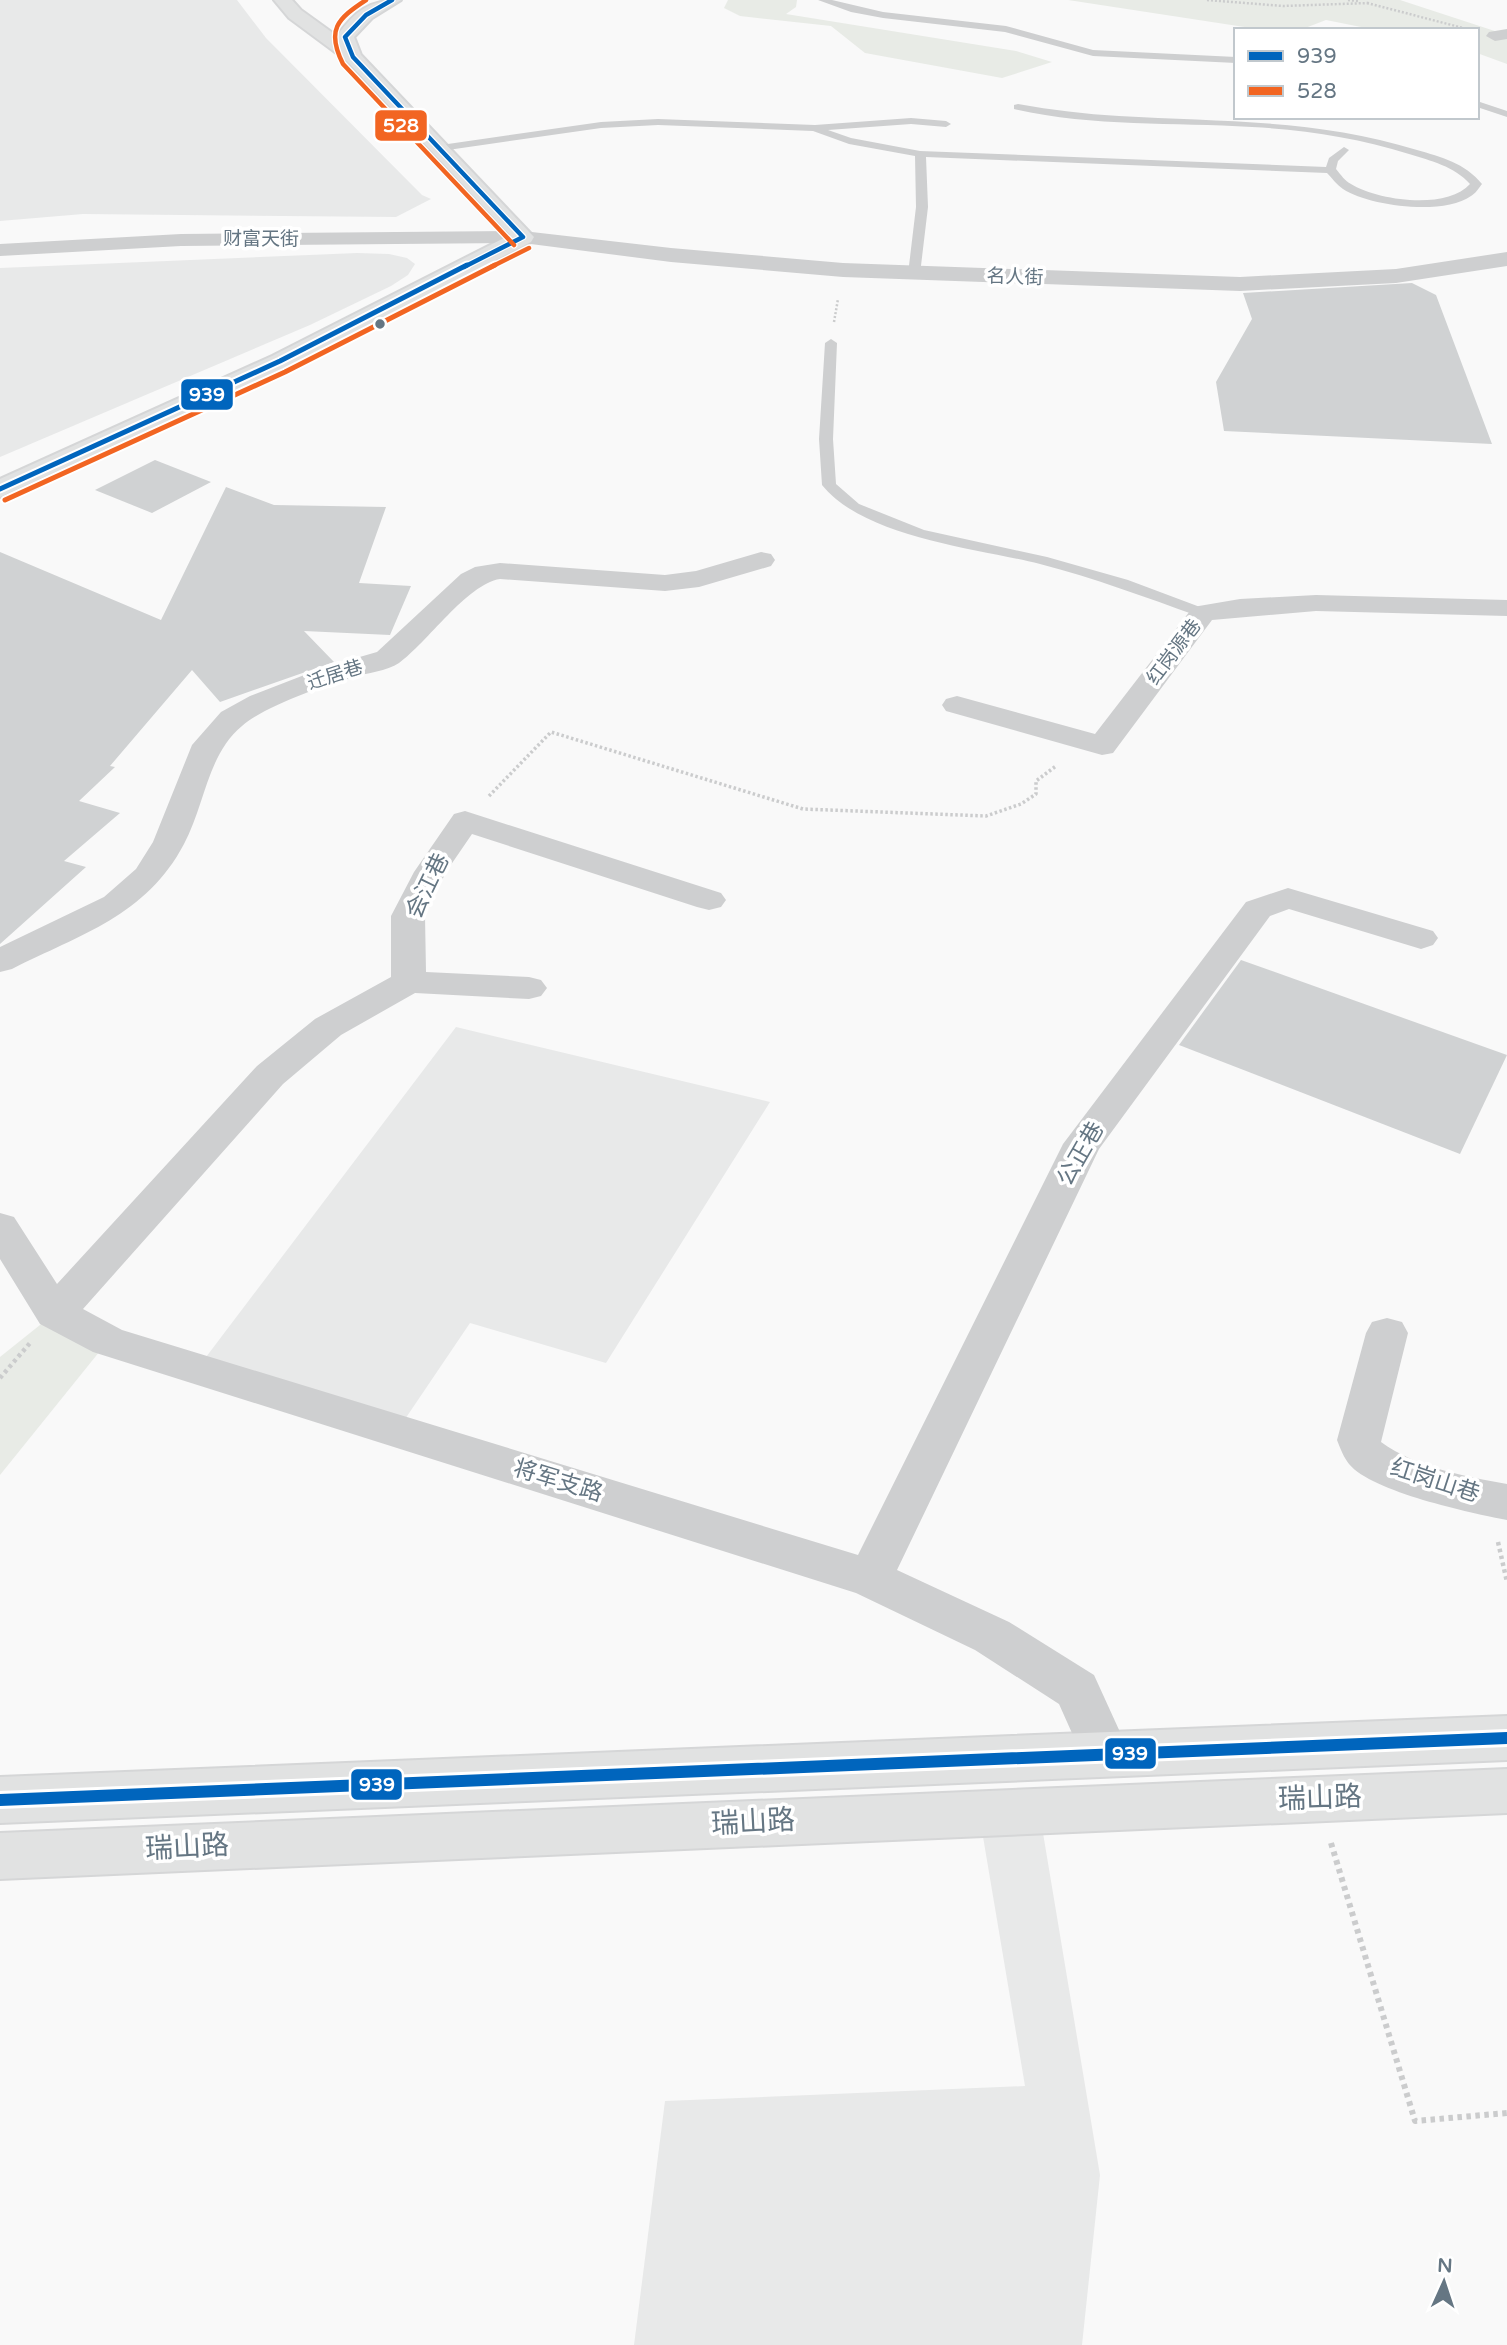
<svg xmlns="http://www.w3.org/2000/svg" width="1507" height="2345" font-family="'Varela Round','Noto Sans SC',sans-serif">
<rect width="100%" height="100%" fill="#f9f9f9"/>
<g fill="#e8e9e9">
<path d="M0 0H237L266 38 422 195 431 199 396 217 83 214 0 221Z"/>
<path d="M357 253 389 254 407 258 415 264 408 275 391 286 310 325 0 457V268Z"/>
<path d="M456 1027 770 1102 606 1363 470 1323 397 1431 197 1369Z"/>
<path d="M1039 1809 1100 2175 1082 2345H634L665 2101 1025 2086 979 1813Z"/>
</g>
<g fill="#e8ebe6">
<path d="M728 0H797L796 7 786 14 1016 51 1052 62 1002 78 865 53 831 26 740 16 724 8Z"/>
<path d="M1068 0H1400L1507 35V64L1477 53V30H1376L1326 20 1300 30H1264Z"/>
<path d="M55 1313 108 1341 0 1475V1357Z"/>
</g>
<g fill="#d0d2d3">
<path d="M1412 283 1436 295 1492 444 1224 431 1216 382 1252 319 1243 293Z"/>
<path d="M155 460 211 482 152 513 95 490Z"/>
<path d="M226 487 274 505 386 507 359 583 411 586 390 635 304 631 334 662 220 702 192 670 110 766 115 767 79 801 120 813 64 861 86 867 0 944V552L161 620Z"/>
<path d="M1241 960 1507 1055 1460 1154 1179 1045Z"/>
</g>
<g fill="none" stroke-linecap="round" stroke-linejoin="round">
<g stroke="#d5d6d7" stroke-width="4">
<g id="secondary">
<path d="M274 0H292L301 10 337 36C355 11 369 0 401 0L372 18 354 37 361 55 534 237 531 242 288 366 0 497V479L272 356 510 235 347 61 289 18Z"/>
<path d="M1507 1716V1760L0 1823V1777Z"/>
<path d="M1507 1769V1813L0 1879V1833Z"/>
</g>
</g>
<g stroke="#cbcccd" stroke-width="2.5" stroke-dasharray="2 2" stroke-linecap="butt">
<path d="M1207 0 1283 6 1369 3"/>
<path d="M1348 0 1358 1"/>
<path d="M1367 3 1467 29"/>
<path d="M834 322 838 299"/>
</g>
<path stroke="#cbcccd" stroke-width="3.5" stroke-dasharray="2.5 2.5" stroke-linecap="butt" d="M489 796 551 732 803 809 986 816 1021 804 1036 794V781L1056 766"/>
<g stroke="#cbcccd" stroke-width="4.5" stroke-dasharray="3.5 3.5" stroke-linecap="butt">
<path d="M0 1378 30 1343"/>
<path d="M1498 1542 1507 1582"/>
</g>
<path stroke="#cbcccd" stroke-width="6" stroke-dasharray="4.5 4.5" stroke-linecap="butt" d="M1331 1843 1415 2121 1507 2113"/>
<g fill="#cecfd0" fill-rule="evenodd">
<path d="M818 0H832L883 12 1006 26 1093 50 1236 57V63L1093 56 1005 32 883 18 851 12Z"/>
<path d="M1477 101 1507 111V117L1477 107Z"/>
<path d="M1018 104C1052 110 1085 114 1119 116 1222 122 1317 119 1417 150 1441 157 1465 163 1482 184 1479 188 1475 194 1471 196 1443 216 1369 206 1343 189 1337 185 1332 178 1327 173L926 157 928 207 920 274 914 278 908 274 916 207 915 156 849 144 813 131 658 125 601 128 441 151 436 148 441 145 601 122 658 119 815 125 911 118 946 121 951 124 946 127 911 124 828 130 851 138 920 151 1326 167 1329 158 1344 147 1349 150 1338 161 1336 169C1341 175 1345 181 1351 184 1379 201 1447 210 1470 184 1454 166 1431 161 1409 154 1358 138 1306 130 1252 127 1173 122 1092 127 1014 109V105Z"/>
<path d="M831 339 837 343 833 439 836 484 859 504 924 530 1047 557 1128 580 1208 610 1211 613 1208 616H1198C1145 597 1094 578 1040 564 976 548 865 538 822 485L819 439 825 343Z"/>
</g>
<g fill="#cecfd0" fill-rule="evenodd">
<path d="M1507 29V39L1495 41 1486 36 1489 32Z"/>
<path d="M523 231 671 248 843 263 1240 277 1396 269 1507 252V266L1396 283 1240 291 843 277 671 262 523 243 181 246 0 256V244L181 234Z"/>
<path d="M761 552 771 554 775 560 771 566 699 587 665 591 500 579C467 584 427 643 399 663 387 671 367 673 353 677 325 685 263 707 242 726 207 755 205 805 184 844 146 916 81 934 12 969L0 972V947L104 897 136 869 153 842 192 745 221 712 250 696 325 667 377 652 461 574 475 567 500 563 665 575 696 571Z"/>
<path d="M1316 595 1507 600V616L1316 611 1212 620 1113 753 1102 755 946 711 942 705 946 699 957 696 1095 734 1193 607 1240 599Z"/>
<path d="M465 811 721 893 726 900 721 907 709 910 697 907 472 834 446 872 425 916 426 972 529 977 541 980 547 988 541 996 529 999 415 993 341 1035 283 1084 83 1309 122 1330 858 1555 1063 1144 1246 902 1288 888 1433 931 1438 938 1433 945 1421 949 1289 909 1270 916 1099 1149 897 1570 1009 1622 1094 1675 1130 1754 1122 1769 1105 1776 1088 1769 1059 1704 975 1650 856 1593 93 1352 40 1324 0 1259V1213L14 1217 57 1284 257 1066 315 1019 391 977V916L414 872 454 814Z"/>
<path d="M1387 1318 1402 1322 1408 1333 1381 1442C1417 1468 1464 1476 1507 1484V1520C1471 1513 1372 1492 1349 1464 1344 1458 1340 1448 1337 1440L1366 1333 1372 1322Z"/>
</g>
<use href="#secondary" fill="#e1e2e2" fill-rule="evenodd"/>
<g stroke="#fff" stroke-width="7">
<path id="bus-1-far2" d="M392 0 366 15 345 37 353 57 523 237 464 267"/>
</g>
<g stroke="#fff" stroke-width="9">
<path id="bus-1-far1" d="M0 489 280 361 467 265"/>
</g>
<g stroke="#fff" stroke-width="18">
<path id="bus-1" d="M0 1800 1507 1738"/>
</g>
<g stroke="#fff" stroke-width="7">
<g id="bus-2-far1">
<path d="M366 0C337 19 326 30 343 64L514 245"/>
<path d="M491 267 529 248"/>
</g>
</g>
<g stroke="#fff" stroke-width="9">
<path id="bus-2" d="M5 500 285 372 495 265"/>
</g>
<use href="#bus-1-far2" stroke="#0065bd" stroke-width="4.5"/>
<use href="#bus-1-far1" stroke="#0065bd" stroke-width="5"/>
<use href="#bus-1" stroke="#0065bd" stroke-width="12"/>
<use href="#bus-2-far1" stroke="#f26522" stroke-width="4.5"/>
<use href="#bus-2" stroke="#f26522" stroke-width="5"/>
</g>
<circle fill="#657683" stroke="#fff" stroke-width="2.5" cx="380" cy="324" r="6"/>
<g text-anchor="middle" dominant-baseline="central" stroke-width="7" stroke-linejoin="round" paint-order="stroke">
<g font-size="19" fill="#657683" stroke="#fff">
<text x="261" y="239">财富天街</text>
<text transform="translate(1015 277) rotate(2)">名人街</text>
<text transform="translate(1174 652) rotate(-53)">红岗源巷</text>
<text transform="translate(335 675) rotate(-18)">迁居巷</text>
</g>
<g font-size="23" fill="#657683" stroke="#fff">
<text transform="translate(428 886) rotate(-64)">会江巷</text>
<text transform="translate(1081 1154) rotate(-60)">公正巷</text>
<text transform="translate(558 1481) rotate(17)">将军支路</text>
<text transform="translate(1435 1481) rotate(18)">红岗山巷</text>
</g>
<g font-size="28" fill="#657683" stroke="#fff">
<text transform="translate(1320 1798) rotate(-2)">瑞山路</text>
<text transform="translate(753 1822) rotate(-3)">瑞山路</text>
<text transform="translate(187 1847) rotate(-3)">瑞山路</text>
</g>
</g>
<g stroke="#fff" stroke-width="2.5">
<rect x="374" y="109" width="54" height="33" rx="7" fill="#f26522"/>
<rect x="180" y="378" width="54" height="33" rx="7" fill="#0065bd"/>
<rect x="1104" y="1737" width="53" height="33" rx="7" fill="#0065bd"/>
<rect x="350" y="1768" width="53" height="33" rx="7" fill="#0065bd"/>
</g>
<g font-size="19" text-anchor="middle" font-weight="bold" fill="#fff">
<text x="401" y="132">528</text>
<text x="207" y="401">939</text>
<text x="1130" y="1760">939</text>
<text x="377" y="1791">939</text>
</g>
<rect x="1234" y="28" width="245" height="91" fill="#ffffff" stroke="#c1c8cd" stroke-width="2"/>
<rect x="1248" y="51" width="35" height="10" fill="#0065bd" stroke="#c1c8cd" stroke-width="2"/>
<text x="1297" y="63" font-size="21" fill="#657683">939</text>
<rect x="1248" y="86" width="35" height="10" fill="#f26522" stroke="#c1c8cd" stroke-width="2"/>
<text x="1297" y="98" font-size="21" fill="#657683">528</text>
<g transform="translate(1444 2282) rotate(3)" stroke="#ffffff" stroke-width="5" paint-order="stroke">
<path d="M0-5L12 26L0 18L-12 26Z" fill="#657683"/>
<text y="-10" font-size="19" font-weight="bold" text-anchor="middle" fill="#657683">N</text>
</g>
</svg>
